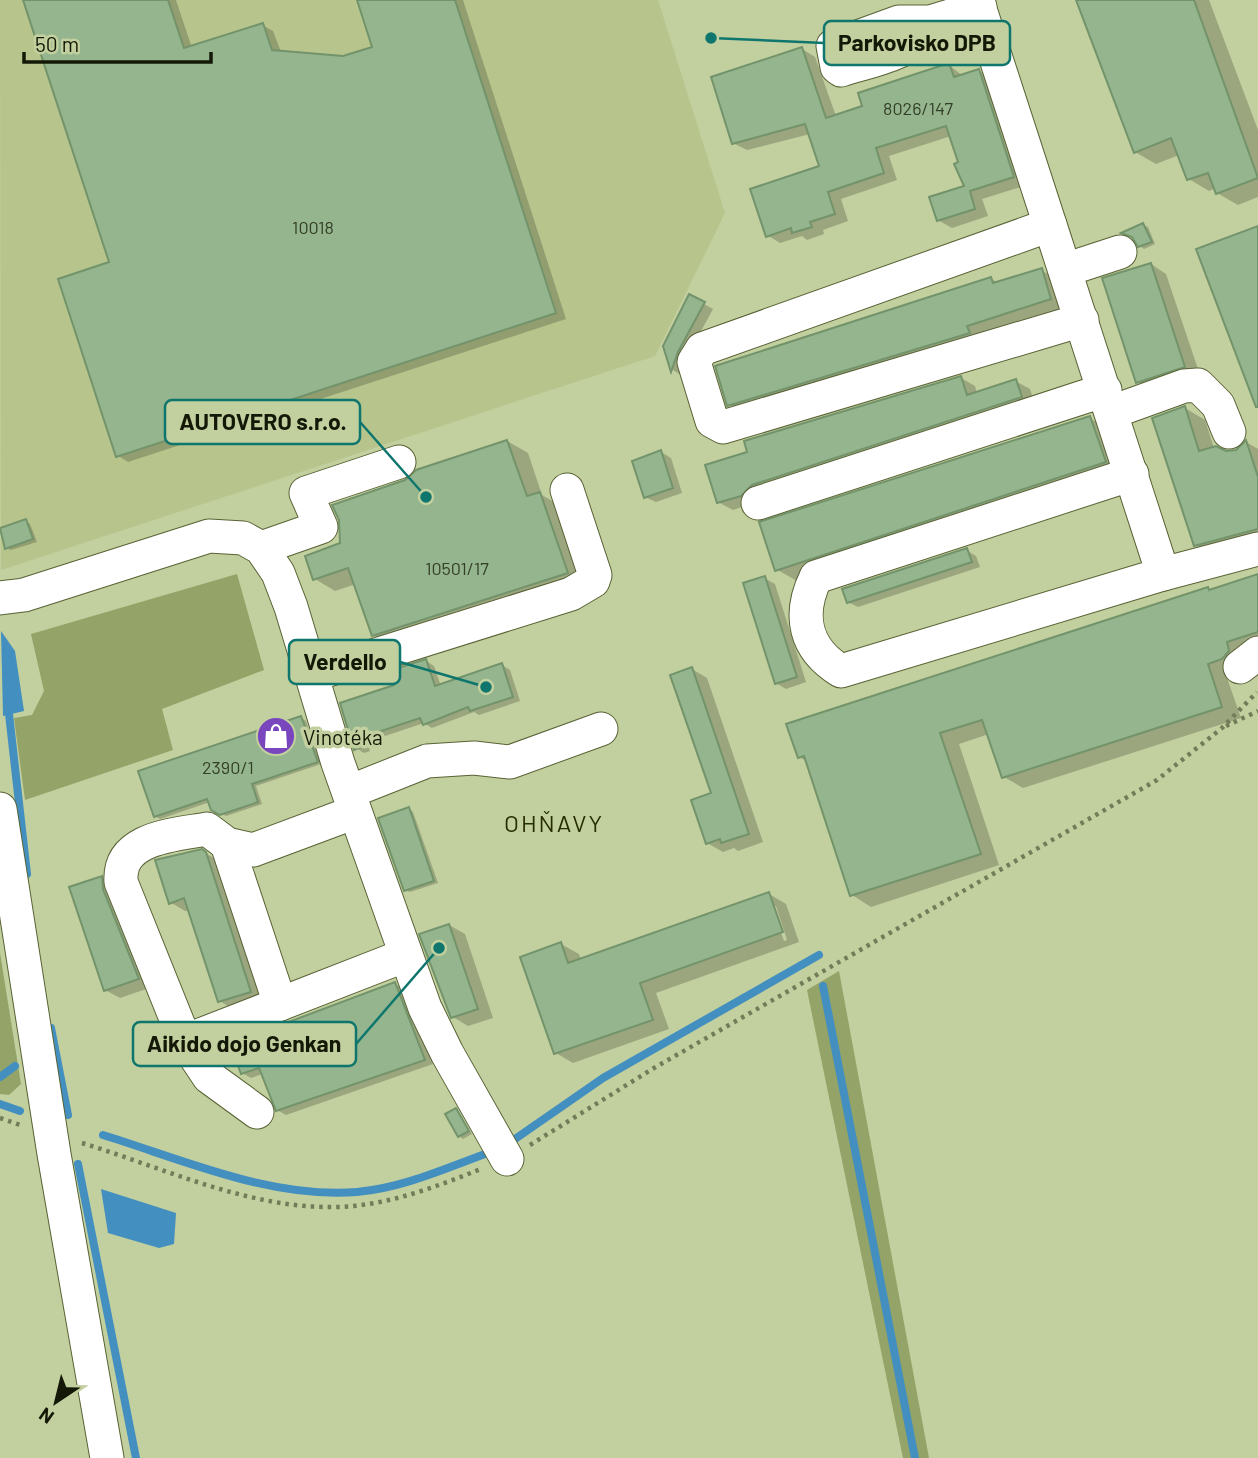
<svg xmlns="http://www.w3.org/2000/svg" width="1258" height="1458" font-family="Barlow,sans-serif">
<rect width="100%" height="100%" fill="#c2cf9e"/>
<path fill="#b7c58d" d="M0 0H658L725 213 655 356 1 570Z"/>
<g fill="#94a368">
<path d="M237 574 264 670 162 709 173 750 25 800 14 718 32 715 44 691 31 634Z"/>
<path d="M0 953 21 1084 9 1095 0 1094Z"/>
<path d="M839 971 929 1458H903L807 990Z"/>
</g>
<g fill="#428fc0">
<path d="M1 631 15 651 24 711 3 716Z"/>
<path d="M101 1189 176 1213 174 1244 159 1248 108 1233Z"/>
</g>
<g fill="#0003" fill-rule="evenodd">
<path d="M25 0H176L192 48 262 25 273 31 281 52 344 58 374 48 359 0H463L566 319 128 462 117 455 112 263Z"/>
<path d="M1091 0H1209L1258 130V197L1238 205 1217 193 1216 188 1209 191 1189 179 1179 155 1156 164 1135 152Z"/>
<path d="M802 49 815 57 836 116 864 107 949 65 963 76 979 71 993 79 1027 185 982 199 988 216 952 228 938 220 966 187 951 136 889 156 897 180 841 199 848 221 823 230 824 234 807 240 802 236 780 243 767 235 822 167 810 134 747 150 733 143Z"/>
<path d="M1143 225 1148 227 1155 244 1144 249 1140 246Z"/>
<path d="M1151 264 1166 274 1200 375 1153 391 1138 382Z"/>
<path d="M1041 270 1062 282 1071 311 750 416 729 404 991 279 999 283Z"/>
<path d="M704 304 713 309 687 357 681 375 673 370 664 346Z"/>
<path d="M961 378 975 386 977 394 1015 381 1030 389 1035 405 733 510 718 502Z"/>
<path d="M1185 408 1205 420 1214 448 1225 453 1236 452 1246 442 1258 449V545L1216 557 1195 545Z"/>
<path d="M1089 418 1110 430 1125 474 797 581 776 569Z"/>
<path d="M507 441 528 453 542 495 561 506 588 585 394 647 373 635 356 584 335 591 315 579 342 545Z"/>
<path d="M661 452 671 458 682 493 656 502 645 497Z"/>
<path d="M26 521 30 524 37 542 11 550 6 548 0 529Z"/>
<path d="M966 550 976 556 980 567 858 607 848 602Z"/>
<path d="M1258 576V649L1226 675 1241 718 1023 788 1004 777 989 734 959 744 999 865 871 907 852 895 808 762 799 757 1208 589 1212 591Z"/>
<path d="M764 578 775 584 806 682 786 689 776 683Z"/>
<path d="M426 661 434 666 441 686 502 665 510 670 520 701 479 715 474 712 432 728 424 723 367 742 370 751 364 753 356 748 342 704 397 686Z"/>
<path d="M692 669 707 678 763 842 738 851 734 848 723 852 707 843 713 794Z"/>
<path d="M301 718 306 721 321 764 256 786 262 804 226 816 213 809 210 802 160 819 155 816Z"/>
<path d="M409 809 413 812 438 883 410 892 405 890Z"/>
<path d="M202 851 217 860 265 1000 234 1010 220 1001 190 910 185 911 170 902Z"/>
<path d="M102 877 116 885 152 987 120 998 105 990Z"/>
<path d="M769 894 786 904 799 942 656 993 669 1029 573 1063 556 1053 561 944 579 954 581 960ZM772 906H776L787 940 784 941Z"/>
<path d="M449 925 465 934 493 1018 468 1026 453 1017Z"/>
<path d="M395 984 404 989 433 1064 286 1115 277 1110 262 1074 251 1078 242 1073Z"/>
<path d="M456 1110 472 1134 463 1139 459 1136Z"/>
</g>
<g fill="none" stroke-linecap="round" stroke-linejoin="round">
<g stroke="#428fc0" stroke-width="8">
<path d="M9 714 27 874"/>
<path d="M823 986 915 1458"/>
<path d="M51 1028 68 1115"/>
<path d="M0 1077 15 1066"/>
<path d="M0 1104 20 1111"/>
<path d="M103 1135C184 1160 271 1199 357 1192 402 1188 444 1169 485 1154"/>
<path d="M515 1139 603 1078 819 955"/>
<path d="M78 1164 136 1458"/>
</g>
</g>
<g fill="#94b58d" stroke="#73936b" stroke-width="2">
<path d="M23 0H168L184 48 263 23 272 50 343 56 372 47 357 0H455L556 313 116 457 58 279 109 262Z"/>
<path d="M1076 0H1194L1258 178 1216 194 1208 173 1187 180 1171 138 1134 153Z"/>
<path d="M802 47 826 118 862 106 858 93 949 63 954 77 979 69 1014 177 970 191 975 209 937 221 929 197 964 186 954 164 958 162 946 126 876 148 884 173 828 192 835 214 810 222 812 227 792 233 791 228 766 237 750 189 819 166 805 124 732 144 711 77Z"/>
<path d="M1143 223 1152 242 1138 247 1132 237 1121 233Z"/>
<path d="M1258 226V407H1256L1196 249Z"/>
<path d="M1151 263 1185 367 1136 383 1102 278Z"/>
<path d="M1042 268 1051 299 967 326 970 333 727 406 715 366 991 277 993 283Z"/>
<path d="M689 294 705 302 678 352 671 372 663 346Z"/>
<path d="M961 376 967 395 1016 379 1022 397 752 485 741 496 717 503 705 465 747 452 744 441Z"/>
<path d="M1185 406 1199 451 1216 446 1226 451 1236 450 1246 440 1258 477V529L1194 546 1152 418Z"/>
<path d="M1090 416 1106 462 775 571 759 522Z"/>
<path d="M507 440 527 496 540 492 568 573 372 636 348 568 313 580 305 556 340 543 339 520 332 505 405 480 416 470Z"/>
<path d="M661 450 673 488 644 498 632 461Z"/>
<path d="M26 519 33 539 5 549 0 528Z"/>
<path d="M967 548 972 562 847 603 842 589Z"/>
<path d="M1258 574V632L1227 642 1229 651 1222 659 1208 664 1222 707 1002 778 982 720 940 733 981 854 850 896 804 756 798 758 786 724 1208 587 1209 590Z"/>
<path d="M765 576 797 677 775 684 743 583Z"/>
<path d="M426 659 435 686 502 663 513 697 470 711 468 707 423 725 420 718 360 738 363 746 354 750 340 703 394 685 389 671Z"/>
<path d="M692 667 749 834 721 843 720 839 706 844 691 800 711 793 670 675Z"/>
<path d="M301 716 318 762 252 784 258 802 220 815 211 810 207 799 154 817 138 771Z"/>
<path d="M409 807 434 881 404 891 378 818Z"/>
<path d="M202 849 206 852 251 992 218 1002 184 898 169 904 155 860Z"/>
<path d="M102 876 103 889 139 979 104 991 69 887Z"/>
<path d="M769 892 783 932 640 983 653 1020 554 1054 520 957 561 942 568 963Z"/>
<path d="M449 924 478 1009 451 1018 419 934Z"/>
<path d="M395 982 425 1060 276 1111 259 1068 241 1074 230 1044Z"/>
<path d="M456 1108 469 1131 458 1137 445 1114Z"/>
</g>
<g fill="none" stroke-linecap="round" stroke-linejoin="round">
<g stroke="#586235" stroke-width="35">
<g id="minor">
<path d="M977 0 1050 225 702 349 694 362 712 421 723 427 1082 320"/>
<path d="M930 22C915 55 874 59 841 70L837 67 833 46 899 22H930L980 7"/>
<path d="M1050 225 1163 574"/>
<path d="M1065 270 1120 252"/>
<path d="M1112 412 1184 386 1198 385 1218 405 1229 432"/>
<path d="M1132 474 816 577C797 616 805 649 841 671L1163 574 1258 549"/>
<path d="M758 503 1105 390"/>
<path d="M261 548 321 527 306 493 399 462"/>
<path d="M0 598 24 595 209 536 243 538 261 548 278 573 291 607 338 763 425 1008 447 1053 507 1159"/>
<path d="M1240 667 1258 653"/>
<path d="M312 675 571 594 593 581 595 575 567 490"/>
<path d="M349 792 427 761 474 758 510 762 601 729"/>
<path d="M0 809 54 1154 107 1458"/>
<path d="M227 844 280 1004"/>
<path d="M185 1041 406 955"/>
<path d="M257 1112 209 1077 185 1041 121 882C118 837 174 835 207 829L227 844 253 850 355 812"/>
</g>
</g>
<g stroke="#737c59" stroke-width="4.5" stroke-dasharray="3.5 5" stroke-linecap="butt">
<path d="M1226 726 1258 711"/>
<path d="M0 1118 23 1126"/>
<path d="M82 1143C164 1168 249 1209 336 1207 387 1206 435 1187 481 1169"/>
<path d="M530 1145 654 1068 1157 780 1222 728 1257 692"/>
</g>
<use href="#minor" stroke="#fff" stroke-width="33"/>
</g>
<defs>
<g id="shop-disc" transform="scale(2.0125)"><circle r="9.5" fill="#7946be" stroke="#c2cf9e"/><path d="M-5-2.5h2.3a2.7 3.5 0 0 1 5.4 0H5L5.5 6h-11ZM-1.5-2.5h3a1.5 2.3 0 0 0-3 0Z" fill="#fff"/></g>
</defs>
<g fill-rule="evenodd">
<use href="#shop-disc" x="276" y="736"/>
</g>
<g text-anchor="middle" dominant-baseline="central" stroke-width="7" stroke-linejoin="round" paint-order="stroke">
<g font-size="18" fill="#343f28">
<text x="918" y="108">8026/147</text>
<text x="313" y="227">10018</text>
<text x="457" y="568">10501/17</text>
<text x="228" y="767">2390/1</text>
</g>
<g font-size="21" fill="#141806" stroke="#c2cf9e" text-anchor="start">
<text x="303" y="736">Vinotéka</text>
</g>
<g font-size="24" letter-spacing="2" fill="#262e00" stroke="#c2cf9e">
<text x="554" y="822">OHŇAVY</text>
</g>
</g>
<path fill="none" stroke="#0f766e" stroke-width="2.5" d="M711 38L824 43M426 497L360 422M486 687L400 662M439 948L356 1044"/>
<g fill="#0f766e" stroke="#c2cf9e" stroke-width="2.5">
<circle cx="711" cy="38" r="7"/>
<circle cx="426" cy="497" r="7"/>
<circle cx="486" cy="687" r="7"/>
<circle cx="439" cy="948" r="7"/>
</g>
<g fill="#c2cf9e" stroke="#0f766e" stroke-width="2.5">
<rect x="824" y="21" width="186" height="44" rx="7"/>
<rect x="165" y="400" width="195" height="44" rx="7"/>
<rect x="289" y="640" width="111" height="44" rx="7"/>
<rect x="133" y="1022" width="223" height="44" rx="7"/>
</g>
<g font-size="23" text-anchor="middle" font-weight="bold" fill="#141806">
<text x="917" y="51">Parkovisko DPB</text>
<text x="263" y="430">AUTOVERO s.r.o.</text>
<text x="345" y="670">Verdello</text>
<text x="244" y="1052">Aikido dojo Genkan</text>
</g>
<g transform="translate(56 1402) rotate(215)" stroke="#c2cf9e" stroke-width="5" paint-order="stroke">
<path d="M0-5L12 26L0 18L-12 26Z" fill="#141806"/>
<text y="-10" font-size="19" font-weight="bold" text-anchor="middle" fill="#141806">N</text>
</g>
<path d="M24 52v10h187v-10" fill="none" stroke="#141806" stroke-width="3.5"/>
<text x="35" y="52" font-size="21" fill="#141806" stroke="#c2cf9e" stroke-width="5" paint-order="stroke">50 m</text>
</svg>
